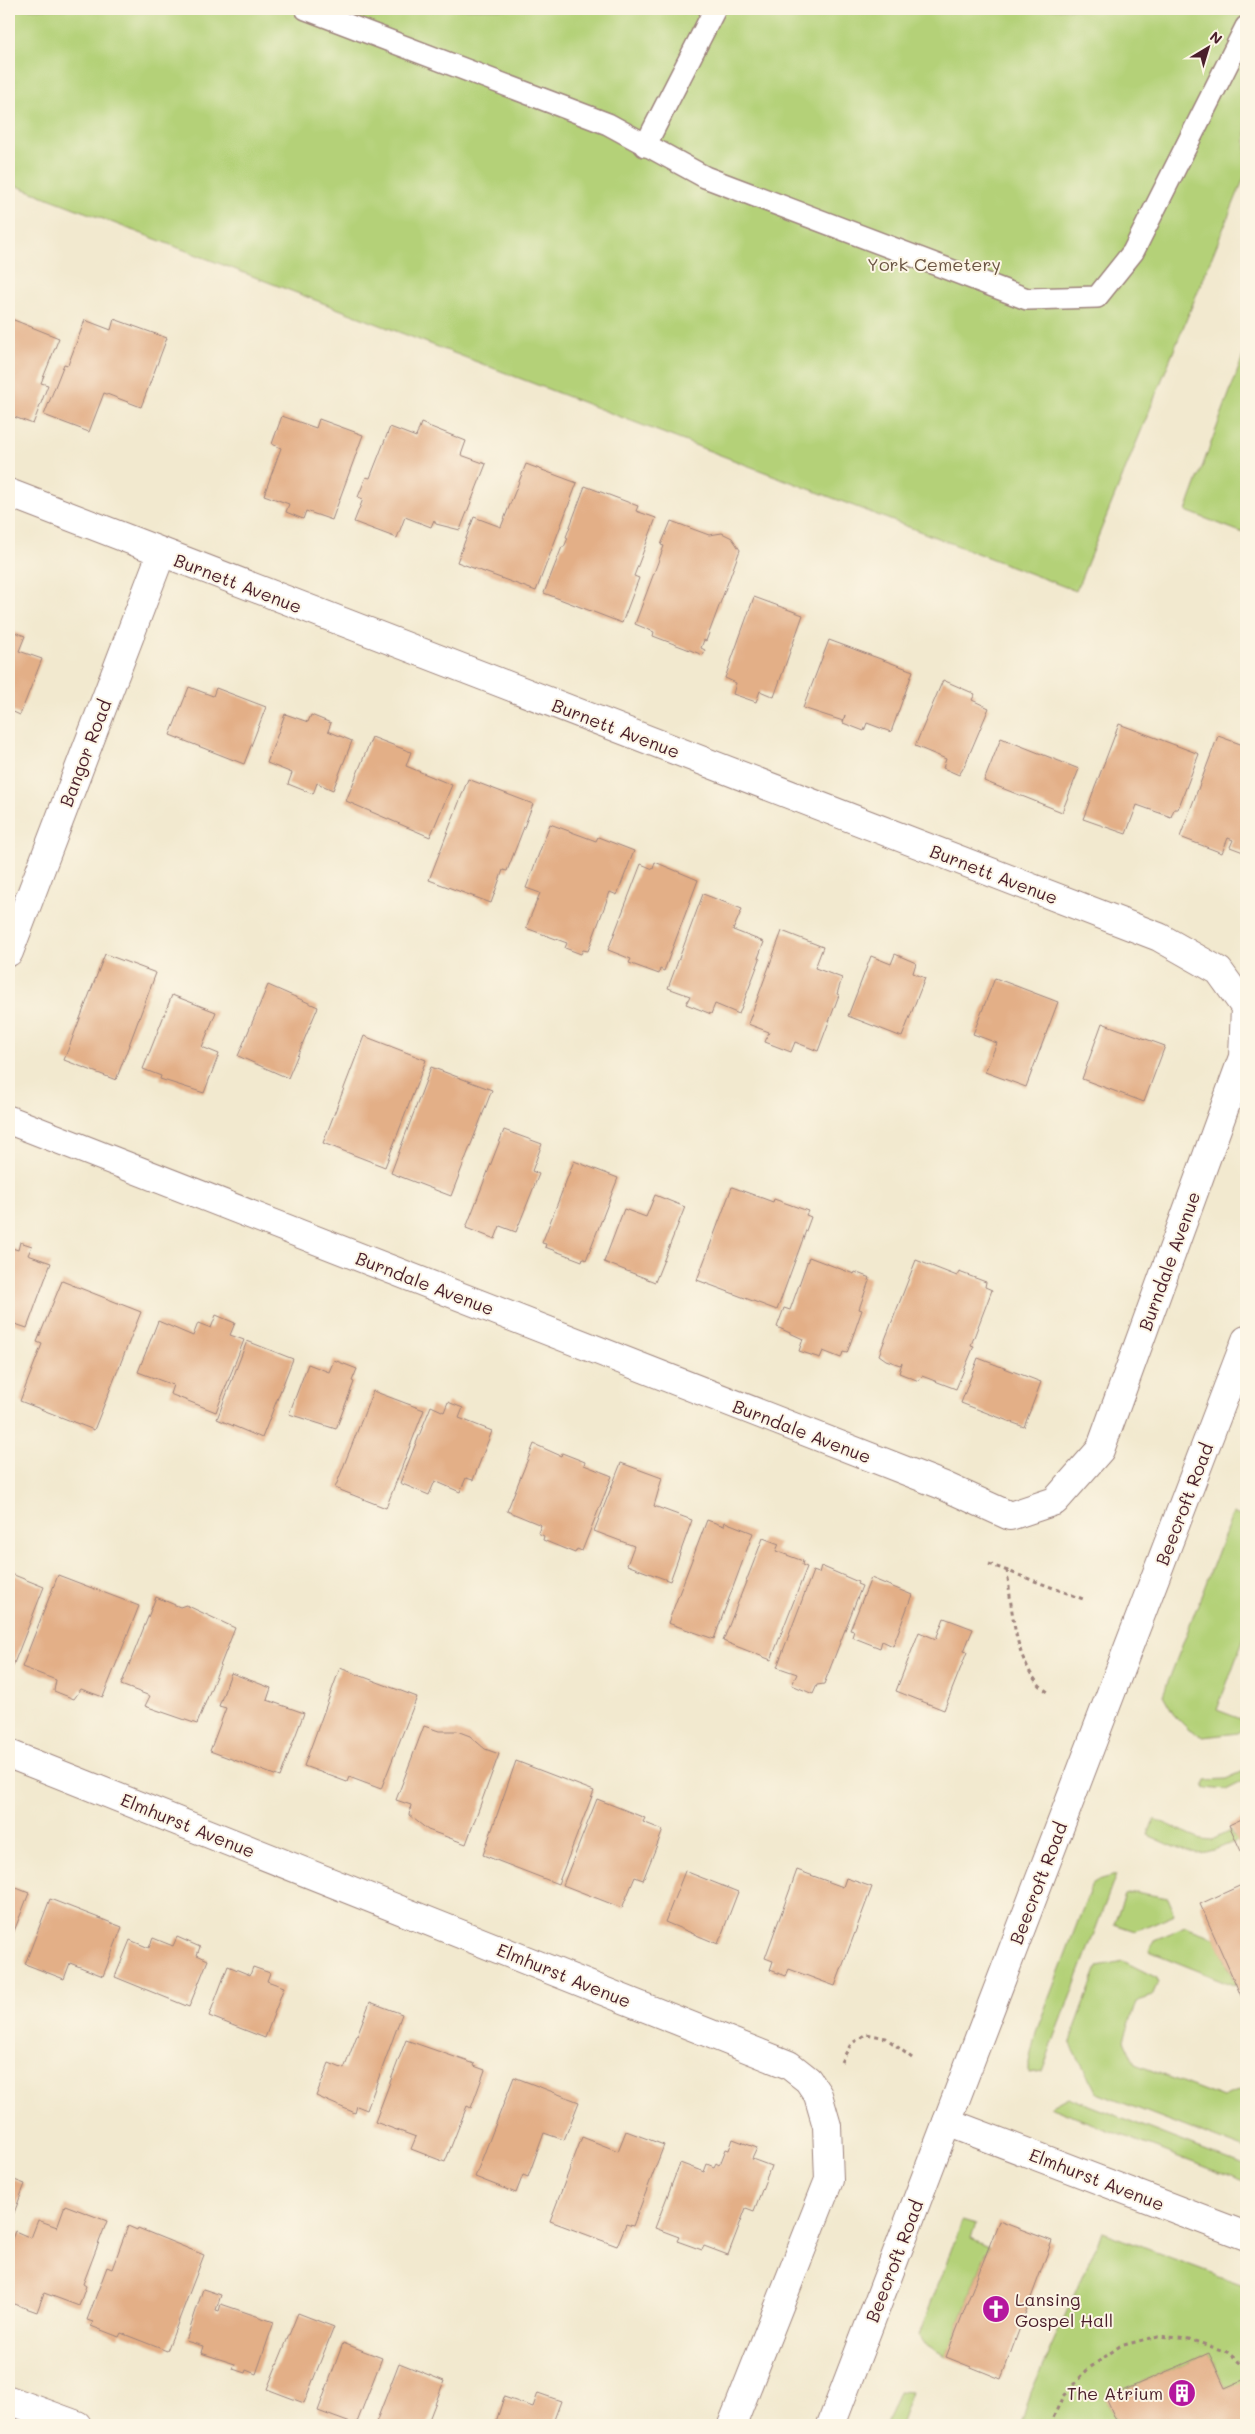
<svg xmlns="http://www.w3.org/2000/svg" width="1255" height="2434" font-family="Mali,sans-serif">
<rect width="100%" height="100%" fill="#fcf5e5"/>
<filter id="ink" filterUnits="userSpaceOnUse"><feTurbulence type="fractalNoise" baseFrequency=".02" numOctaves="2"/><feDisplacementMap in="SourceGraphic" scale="10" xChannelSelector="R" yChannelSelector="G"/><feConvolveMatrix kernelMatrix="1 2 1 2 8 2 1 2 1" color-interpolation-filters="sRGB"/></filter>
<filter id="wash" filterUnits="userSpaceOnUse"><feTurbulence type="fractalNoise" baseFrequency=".0096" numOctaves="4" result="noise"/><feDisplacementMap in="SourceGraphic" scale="20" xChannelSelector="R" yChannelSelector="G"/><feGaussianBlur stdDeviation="1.12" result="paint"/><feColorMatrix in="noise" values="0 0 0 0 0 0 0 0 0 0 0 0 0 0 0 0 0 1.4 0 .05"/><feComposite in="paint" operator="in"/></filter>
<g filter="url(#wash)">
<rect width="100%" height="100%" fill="#f2e9cf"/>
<g fill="#b4d178" stroke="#7f7852">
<path d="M9 9H1246V173L1076 591 9 183Z"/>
<path d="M1246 348V534L1186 511Z"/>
<path d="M1233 1513 1246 1519V1538L1244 1544 1246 1546V1632L1217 1710 1246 1721 1244 1729 1238 1733 1203 1737 1189 1730 1175 1716 1163 1695Z"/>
<path d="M1246 1770V1780L1226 1790 1206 1788 1204 1785 1206 1780 1226 1779Z"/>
<path d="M1154 1819 1201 1839 1212 1840 1230 1831 1233 1837 1246 1831V1836C1196 1860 1197 1857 1148 1835Z"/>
<path d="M1116 1875 1042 2071 1029 2073V2062L1036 2032 1092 1884 1098 1880Z"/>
<path d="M1135 1892 1168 1898 1175 1914 1135 1931 1114 1924 1125 1895Z"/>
<path d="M1185 1927 1216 1938 1236 1986 1149 1951 1154 1940Z"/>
<path d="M1123 1961 1157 1978 1158 1982 1152 1996 1137 2001 1124 2040 1135 2064 1223 2098 1243 2089 1246 2096V2150L1097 2093 1070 2042 1098 1966Z"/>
<path d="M1068 2097 1246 2166V2183L1049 2107Z"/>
<path d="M962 2221 976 2225 971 2238 989 2246 946 2357 925 2344 919 2335Z"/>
<path d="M1102 2232 1246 2286V2387L1243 2381 1225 2388 1209 2353 1106 2398 1118 2425H1021L1032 2390Z"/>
<path d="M899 2391 912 2392 900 2425H886Z"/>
</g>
<g id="blocks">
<g fill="#e3af87">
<path d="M9 318 59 338 41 383 48 385 33 424 9 415Z"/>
<path d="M114 319 167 338 141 407 104 393 89 432 44 415 64 364 68 365 85 320 111 330Z"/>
<path d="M282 416 316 428 319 419 363 435 332 520 306 511 303 519 286 512 289 504 264 495 281 448 272 444Z"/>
<path d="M421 423 466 441 461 455 486 464 460 530 436 524 434 520 431 527 405 517 397 538 354 522 363 499 358 497 366 477 370 478 390 427 416 437Z"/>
<path d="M526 464 577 483 536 591 457 562 474 517 501 527Z"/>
<path d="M585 486 638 506 636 511 656 518 634 576 639 578 622 623 544 593 562 547H564L568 538 566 537Z"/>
<path d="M671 521 709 535 722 533 732 538 740 550 706 641 704 640 701 648 705 650 703 655 653 636 654 632 635 624 664 546 661 545Z"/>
<path d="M754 597 803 615 774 697 760 691 756 702 733 694 736 683 725 678Z"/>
<path d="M9 630 25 636 19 651 42 659 20 715 9 710Z"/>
<path d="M829 640 913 671 891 732 867 723 864 731 843 723 845 715 843 721 803 708Z"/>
<path d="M943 680 975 694 972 700 989 708 964 767 959 775 943 768 946 759 915 746Z"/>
<path d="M189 687 213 696 216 688 266 707 244 764 170 735Z"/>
<path d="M285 714 308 722 311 715 331 723 328 731 352 741 333 790 317 783 313 794 288 784 292 773 267 763Z"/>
<path d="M1119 724 1199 754 1178 809H1174L1171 817 1137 805 1126 834 1083 819Z"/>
<path d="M1218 736 1246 746V853L1230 847 1233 840 1228 838 1222 853 1180 837Z"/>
<path d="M372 737 411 752 406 766 452 785 430 837 346 801Z"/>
<path d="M1001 738 1079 769 1062 812 984 781Z"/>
<path d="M468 779 533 804 507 871 503 870 491 903 429 880Z"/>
<path d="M550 824 596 841 598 837 634 851 617 895 610 892 588 951 583 950 581 954 565 948 567 943 526 928 540 893 526 888Z"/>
<path d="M655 862 698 880 664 971 660 969 659 974 629 963 631 959 608 950 641 864 653 869Z"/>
<path d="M703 894 742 909 733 930 764 942 758 958 760 959 739 1014 715 1004 711 1014 686 1004 690 996 668 988Z"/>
<path d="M782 931 823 947 815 968 842 978 837 994 839 995 818 1051 795 1042 791 1052 765 1042 769 1032 748 1024Z"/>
<path d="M105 954 156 973 116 1080 64 1060Z"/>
<path d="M895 954 916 963 913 973 925 978 902 1037 848 1016 871 956 891 964Z"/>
<path d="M995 978 1058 1002 1026 1087 985 1072 997 1043 973 1034Z"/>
<path d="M268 985 318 1007 288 1078 238 1056Z"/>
<path d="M172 995 216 1012 202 1047 219 1054 204 1093 160 1079 161 1076 143 1069Z"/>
<path d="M1102 1023 1165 1046 1144 1102 1082 1079Z"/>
<path d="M364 1036 426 1060 385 1167 323 1143Z"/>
<path d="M431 1067 492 1090 451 1196 391 1173Z"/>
<path d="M504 1130 542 1144 532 1171 539 1174 516 1232 500 1226 495 1239 466 1228Z"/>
<path d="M574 1161 618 1178 586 1260 583 1258 582 1261 545 1247 546 1244 542 1243Z"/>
<path d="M732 1187 773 1202 774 1199 808 1211 806 1215 811 1217 777 1310 697 1280Z"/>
<path d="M655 1195 685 1207 655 1282 604 1262 624 1209 646 1217Z"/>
<path d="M20 1242 32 1246 28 1255 51 1263 27 1328 9 1322V1247L18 1250Z"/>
<path d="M809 1257 854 1274 855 1272 870 1278 859 1309 862 1310 847 1353 843 1352 841 1358 823 1351 820 1358 799 1351 803 1339 777 1327 784 1308 790 1310Z"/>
<path d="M916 1260 957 1276 959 1272 986 1282 985 1287 992 1290 971 1345 974 1346 956 1389 922 1376 919 1381 899 1373 902 1363 900 1365 886 1360 879 1355Z"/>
<path d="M62 1281 141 1312 94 1430 20 1401 42 1344 37 1342Z"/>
<path d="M216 1315 235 1323 230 1335 244 1340 216 1412 170 1394 173 1385 138 1372 158 1321 193 1336 198 1323 211 1328Z"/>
<path d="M247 1341 293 1359 262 1438 217 1419Z"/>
<path d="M978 1358 1041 1382 1024 1427 961 1403Z"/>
<path d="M334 1360 357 1369 352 1381 354 1382 336 1429 289 1414 308 1364 329 1372Z"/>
<path d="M373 1391 424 1410 386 1508 335 1488Z"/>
<path d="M448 1402 463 1408 459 1418 492 1431 473 1480 466 1478 460 1492 435 1481 429 1495 400 1483 431 1406 444 1412Z"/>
<path d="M534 1444 561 1456 562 1453 585 1462 584 1465 612 1476 582 1551 577 1549 575 1553 543 1540 544 1536 538 1533 541 1525 507 1511Z"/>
<path d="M621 1463 662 1478 654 1506 692 1520 670 1581 627 1565 634 1546 594 1531Z"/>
<path d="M707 1520 724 1526 725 1522 753 1533 714 1639 668 1623Z"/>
<path d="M763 1538 779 1544 776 1551 803 1561 802 1565 807 1567 771 1660 723 1641Z"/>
<path d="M821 1566 858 1582 857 1584 862 1586 824 1684 817 1685 813 1694 792 1685 797 1674 777 1667 813 1571 819 1573Z"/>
<path d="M9 1573 44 1587 9 1676Z"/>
<path d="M58 1575 139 1606 103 1697 81 1689 74 1699 54 1691 56 1680 22 1667Z"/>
<path d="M871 1578 912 1595 893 1646 882 1641 880 1648 852 1637 854 1631 850 1630Z"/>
<path d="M156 1597 180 1607 186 1605 235 1628 197 1724 145 1706 150 1696 121 1685Z"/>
<path d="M944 1618 973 1629 964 1651 967 1652 944 1710 896 1691 919 1632 936 1639Z"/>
<path d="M340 1668 417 1697 381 1789 349 1777 347 1782 304 1766Z"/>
<path d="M231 1673 271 1688 267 1700 304 1713 280 1777 210 1751 226 1708 219 1706Z"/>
<path d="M424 1726 439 1731H457L470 1736 485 1749 499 1754 466 1844 428 1830 409 1815 411 1805 396 1800Z"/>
<path d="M516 1761 594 1791 558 1884 483 1855Z"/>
<path d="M597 1799 645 1818 643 1822 663 1830 643 1880 635 1877 622 1908 563 1885Z"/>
<path d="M1246 1817V1862L1229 1825Z"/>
<path d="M797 1870 843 1887 846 1878 872 1887 835 1986 789 1969 786 1976 770 1970 773 1961 765 1958Z"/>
<path d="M685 1871 738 1892 718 1944 665 1922Z"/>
<path d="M1246 1883V2007L1200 1904Z"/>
<path d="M9 1885 29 1893 11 1939H9Z"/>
<path d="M50 1899 122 1927 103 1976 70 1963 64 1979 25 1964Z"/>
<path d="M177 1937 200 1947 197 1955 208 1960 189 2007 115 1977 130 1940 149 1948 153 1938 173 1946Z"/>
<path d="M228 1966 250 1975 253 1967 270 1973 267 1981 284 1987 265 2038 209 2016Z"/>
<path d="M370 2002 402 2014 367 2110 357 2106 355 2113 316 2096 329 2063 344 2069Z"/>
<path d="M406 2040 475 2064 474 2066 485 2070 471 2108 467 2106 445 2162 411 2149 416 2137 375 2122Z"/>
<path d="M514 2077 579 2102 564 2140 544 2133 528 2177 523 2175 516 2193 475 2177Z"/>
<path d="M626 2131 664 2145 633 2226 626 2224 617 2246 550 2221 582 2137 618 2151Z"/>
<path d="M733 2139 757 2148 752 2159 771 2166 754 2211 746 2208 728 2255 704 2246 702 2250 677 2241 679 2237 655 2228 680 2163 704 2172 707 2164 714 2167 716 2163 719 2165 721 2162 726 2149 729 2150Z"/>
<path d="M9 2178 25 2184 9 2226Z"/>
<path d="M65 2205 107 2221 83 2284 86 2286 79 2306 44 2293 37 2312 9 2302V2247L15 2231 31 2238 38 2220 57 2227Z"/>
<path d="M999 2221 1052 2241 1001 2379 946 2357Z"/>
<path d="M128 2226 137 2230 138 2228 204 2255 167 2351 121 2333 119 2337 91 2326 93 2322 87 2320 107 2267 112 2269Z"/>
<path d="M203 2289 221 2295 216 2310 219 2311 221 2304 274 2322 256 2374 246 2370 245 2373 233 2369 235 2364 201 2353 203 2346 186 2341Z"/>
<path d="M298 2313 334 2327 304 2403 267 2389Z"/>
<path d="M343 2343 382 2358 356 2425 318 2411Z"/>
<path d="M1209 2353 1225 2388 1243 2380 1246 2387V2425H1118L1106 2398Z"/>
<path d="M399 2363 444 2381 427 2425H375Z"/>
<path d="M538 2393 561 2401 552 2425H495L504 2397 533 2407Z"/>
</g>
</g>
</g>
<g filter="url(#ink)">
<use href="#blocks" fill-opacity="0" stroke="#9e847d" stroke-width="1"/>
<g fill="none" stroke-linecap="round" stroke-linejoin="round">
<g stroke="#9e847d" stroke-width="24">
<g id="lane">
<path d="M306 9 608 124 705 177 1027 299 1097 297 1133 252 1246 27"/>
<path d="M645 146 715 9"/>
</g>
</g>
<g stroke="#9e847d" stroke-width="30">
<g id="street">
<path d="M9 493 1159 937 1219 971 1245 1007 1243 1057 1100 1450 1055 1501 1010 1516 942 1485 9 1120"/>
<path d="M9 952 161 554"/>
<path d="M9 1754 789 2065 808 2080 818 2095 827 2126 829 2180 732 2425"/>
<path d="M947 2122 1246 2236"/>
<path d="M9 2400 77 2425"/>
</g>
</g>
<g stroke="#9e847d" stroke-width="30">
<path id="secondary" d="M831 2425 1246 1340"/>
</g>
<g stroke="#9e847d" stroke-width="3" stroke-dasharray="4 4" stroke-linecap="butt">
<path d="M989 1564 1083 1599"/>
<path d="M1007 1570C1012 1608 1014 1669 1048 1692"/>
<path d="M841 2062 851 2044 866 2034 886 2038 912 2058"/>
<path d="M1050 2425 1063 2396 1088 2369 1120 2346 1158 2336 1189 2339 1227 2352 1246 2368"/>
</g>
<use href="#lane" stroke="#fff" stroke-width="21"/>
<use href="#street" stroke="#fff" stroke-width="28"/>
<use href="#secondary" stroke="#fff" stroke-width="28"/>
</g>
</g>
<defs>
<g id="church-disc" transform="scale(1.4375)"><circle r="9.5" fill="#b5179e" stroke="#fcf5e5"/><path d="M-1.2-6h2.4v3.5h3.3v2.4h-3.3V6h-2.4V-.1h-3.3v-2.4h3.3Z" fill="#fff"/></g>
<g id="building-disc" transform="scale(1.4375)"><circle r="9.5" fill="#b5179e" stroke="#fcf5e5"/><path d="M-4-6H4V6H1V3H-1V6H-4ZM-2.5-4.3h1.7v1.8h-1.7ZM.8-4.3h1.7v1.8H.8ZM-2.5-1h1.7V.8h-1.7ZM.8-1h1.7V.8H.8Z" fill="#fff"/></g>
</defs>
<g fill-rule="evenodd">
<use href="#church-disc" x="996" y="2309"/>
<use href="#building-disc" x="1182" y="2393"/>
</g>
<g text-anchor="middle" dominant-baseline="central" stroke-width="4" stroke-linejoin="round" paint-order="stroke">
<g font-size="18" fill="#6a5442" stroke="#fcf5e5">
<text x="934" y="264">York Cemetery</text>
</g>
<g font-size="18" fill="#4a1f2b" stroke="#fcf5e5">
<text transform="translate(238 583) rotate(21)">Burnett Avenue</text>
<text transform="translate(616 728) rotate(21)">Burnett Avenue</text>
<text transform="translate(85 753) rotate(-69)">Bangor Road</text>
<text transform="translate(994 874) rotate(21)">Burnett Avenue</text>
<text transform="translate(1169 1261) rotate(-70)">Burndale Avenue</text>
<text transform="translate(425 1283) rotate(21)">Burndale Avenue</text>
<text transform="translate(802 1431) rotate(21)">Burndale Avenue</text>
<text transform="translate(1184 1504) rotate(-69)">Beecroft Road</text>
<text transform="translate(188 1825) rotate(22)">Elmhurst Avenue</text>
<text transform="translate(1038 1883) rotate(-69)">Beecroft Road</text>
<text transform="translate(564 1975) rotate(22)">Elmhurst Avenue</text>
<text transform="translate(1097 2179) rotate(21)">Elmhurst Avenue</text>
<text transform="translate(894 2261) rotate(-69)">Beecroft Road</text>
</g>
<g font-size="18" fill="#4a1f2b" stroke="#fcf5e5" text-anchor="start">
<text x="1015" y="2299">Lansing<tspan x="1015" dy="21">Gospel Hall</tspan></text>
<text x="1163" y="2393" text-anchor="end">The Atrium</text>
</g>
</g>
<rect width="1255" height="2434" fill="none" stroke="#fcf5e5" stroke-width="30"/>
<g transform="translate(1208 48) rotate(38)" stroke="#fcf5e5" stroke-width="4" paint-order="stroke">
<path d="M0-4L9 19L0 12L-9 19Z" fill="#4a1f2b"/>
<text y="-8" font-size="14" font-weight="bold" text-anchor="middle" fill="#4a1f2b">N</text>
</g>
</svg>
